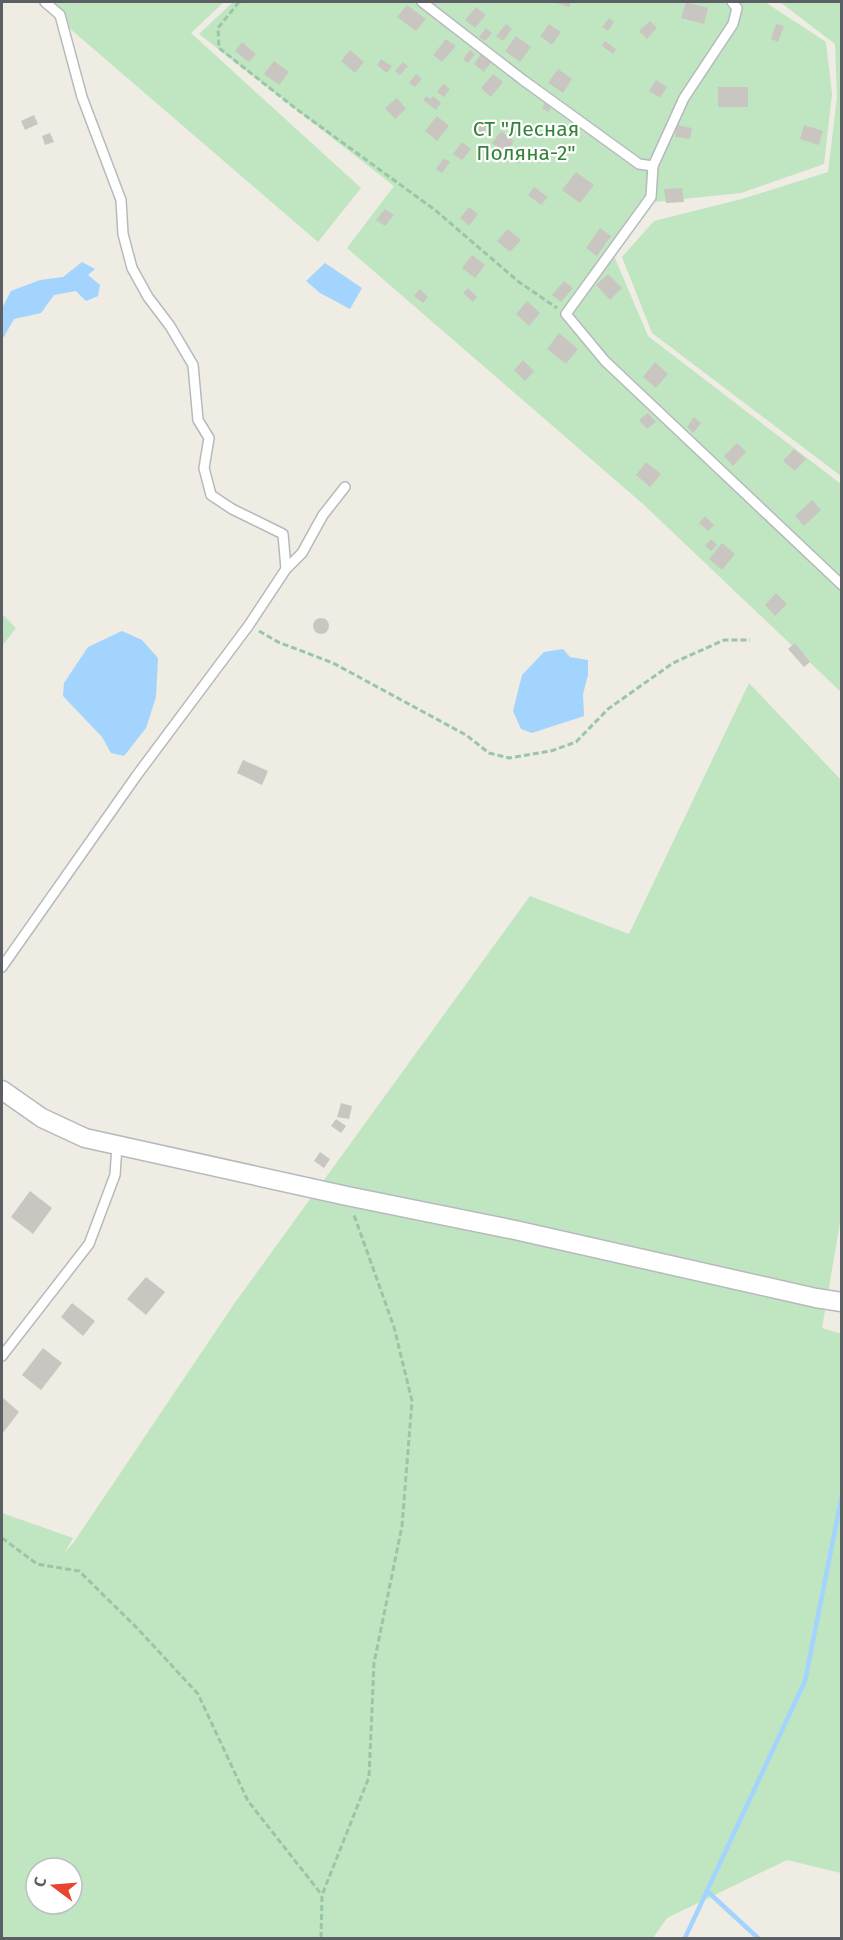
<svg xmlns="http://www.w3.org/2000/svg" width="843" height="1940" font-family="'Fira Sans',sans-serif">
<rect width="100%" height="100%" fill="#eeece3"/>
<g fill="#c0e5c1" fill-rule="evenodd">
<path d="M39 2H224L191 33 361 188 318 242Z"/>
<path d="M233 2H765L826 42 832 94 824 164 741 193 654 202 614 256 648 336 841 484V692L643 504 347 248 394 186 199 34Z"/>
<path d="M780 2H841V476L652 333 622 257 654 221 742 199 828 172 837 97 835 44Z"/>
<path d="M2 614 16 628 2 646Z"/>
<path d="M749 683 841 780 842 1211 822 1328 842 1334 841 1873 787 1860 667 1918 653 1938H2V1513L73 1538 64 1553 74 1542 234 1304 530 896 629 934ZM36 1868H72V1904H36Z"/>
</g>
<g fill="#a3d4fe">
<path d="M82 262 95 269 88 275 100 285 98 296 86 301 76 291 54 295 41 313 14 319 2 340V308L11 291 40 280 63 277Z"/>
<path d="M325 263 362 288 350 309 320 293 306 281Z"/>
<path d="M122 631 142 640 158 658 156 697 146 728 124 756 111 753 102 737 63 696 64 683 88 647Z"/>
<path d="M563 649 570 657 588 660V675L583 694 584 716 532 733 521 729 513 711 522 675 544 652Z"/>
</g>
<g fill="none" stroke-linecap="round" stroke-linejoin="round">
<g stroke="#a3d4fe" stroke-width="4.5">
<path d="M707 1891 758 1938"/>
<path d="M685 1938 805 1681 842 1495"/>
</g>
</g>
<g fill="#c9c6c1">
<path d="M553 2H571L569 7Z"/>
<path d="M686 2 708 8 704 24 681 18Z"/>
<path d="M407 5 426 19 416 31 397 17Z"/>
<path d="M476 7 486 15 475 28 465 20Z"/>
<path d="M609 18 614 22 608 31 602 27Z"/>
<path d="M650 21 657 28 647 39 639 31Z"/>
<path d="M506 24 512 29 503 41 496 36Z"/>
<path d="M549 24 561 32 552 45 540 36Z"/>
<path d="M776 24 784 26 778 42 771 39Z"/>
<path d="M486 28 492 33 485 41 479 37Z"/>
<path d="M516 36 531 47 520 62 505 51Z"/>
<path d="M446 39 456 46 442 62 433 55Z"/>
<path d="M605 41 616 49 613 54 602 46Z"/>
<path d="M242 42 256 54 249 62 235 51Z"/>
<path d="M350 50 364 62 355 73 341 61Z"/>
<path d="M470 50 475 54 468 63 463 59Z"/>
<path d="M481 54 491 62 484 72 474 64Z"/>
<path d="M381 59 392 66 387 73 377 65Z"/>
<path d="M274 61 289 72 279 85 264 74Z"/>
<path d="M403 62 408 66 400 75 395 71Z"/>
<path d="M558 69 572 79 563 93 548 83Z"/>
<path d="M416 74 422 79 415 87 409 83Z"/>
<path d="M493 74 503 82 491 97 481 88Z"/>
<path d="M656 80 667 87 660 98 649 91Z"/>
<path d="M443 84 450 89 444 97 437 92Z"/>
<rect x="718" y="87" width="30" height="20"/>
<path d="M426 96 431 99 433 96 441 103 436 110 423 100Z"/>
<path d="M397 98 406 109 395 119 385 108Z"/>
<path d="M545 103 551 108 548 112 542 108Z"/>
<path d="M34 115 38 124 25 130 21 121Z"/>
<path d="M437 116 449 126 437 141 425 131Z"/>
<path d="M482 122 488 127 480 137 474 132Z"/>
<path d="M677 125 692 128 690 139 675 137Z"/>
<path d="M804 125 823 131 819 145 800 139Z"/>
<path d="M501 131 514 141 506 153 492 143Z"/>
<path d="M50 133 54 142 45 145 42 136Z"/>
<path d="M462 142 471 149 462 160 453 154Z"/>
<path d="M517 149 525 155 518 164 510 159Z"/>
<path d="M444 158 450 162 442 173 436 169Z"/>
<path d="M576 172 594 185 580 203 562 190Z"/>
<path d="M534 187 548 197 541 205 528 195Z"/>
<path d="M682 188 684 202 666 203 664 189Z"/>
<path d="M469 207 478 214 469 226 460 218Z"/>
<path d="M385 209 394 215 385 226 376 220Z"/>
<path d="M600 228 611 236 597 256 586 248Z"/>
<path d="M508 229 521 240 510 252 497 241Z"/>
<path d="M472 255 485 265 475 278 462 268Z"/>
<path d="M608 274 622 288 610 300 596 285Z"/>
<path d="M564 281 573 288 561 302 552 295Z"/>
<path d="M468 288 477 297 473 302 463 293Z"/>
<path d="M420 289 428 297 423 303 414 296Z"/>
<path d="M527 301 540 313 529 326 516 314Z"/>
<path d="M559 333 578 349 566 364 547 349Z"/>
<path d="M523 360 534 371 525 381 514 370Z"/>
<path d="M655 362 668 374 656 388 643 377Z"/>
<path d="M648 413 656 422 647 429 639 420Z"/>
<path d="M694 417 701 423 693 433 687 427Z"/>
<path d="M737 443 746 452 733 466 724 456Z"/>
<path d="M794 449 806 459 795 471 783 461Z"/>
<path d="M646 462 661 474 650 487 636 475Z"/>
<path d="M812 500 821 510 804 526 795 516Z"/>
<path d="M705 516 714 525 708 531 699 523Z"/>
<path d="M711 539 717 545 711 551 705 546Z"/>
<path d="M722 543 735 554 722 570 709 559Z"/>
<path d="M776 593 787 604 775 616 765 605Z"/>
<circle cx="321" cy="626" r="8"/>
<path d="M795 643 810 662 804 667 788 649Z"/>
<path d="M243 760 268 771 262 785 237 773Z"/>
<path d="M341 1103 352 1106 349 1119 337 1117Z"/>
<path d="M336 1119 346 1126 341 1133 331 1126Z"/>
<path d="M320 1152 330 1159 324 1168 314 1161Z"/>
<path d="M30 1191 52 1208 33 1234 11 1217Z"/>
<path d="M146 1277 165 1292 146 1315 127 1299Z"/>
<path d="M72 1303 95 1321 83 1336 61 1317Z"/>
<path d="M43 1348 62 1363 41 1390 22 1375Z"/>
<path d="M2 1397 19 1412 2 1434Z"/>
</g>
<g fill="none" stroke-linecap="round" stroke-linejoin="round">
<g stroke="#b6b9bd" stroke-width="12">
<g id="lane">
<path d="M45 2 60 15 82 97 121 200 123 234 132 268 148 297 170 326 193 365 198 420 209 438 204 468 211 495 232 509 283 534 286 569"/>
<path d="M422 2 523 80 639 164 653 166"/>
<path d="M732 2 737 8 733 24 684 98 653 166 651 197 566 314 605 361 842 585"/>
<path d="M2 967 137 775 249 625 286 569 302 553 323 515 345 487"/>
<path d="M2 1356 89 1244 115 1175 117 1146"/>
</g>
</g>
<g stroke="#b6b9bd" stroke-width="21">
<path id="street" d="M2 1090 42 1118 85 1138 347 1196 515 1230 816 1298 842 1302"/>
</g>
<g stroke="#99c6a7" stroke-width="3" stroke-dasharray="6 3" stroke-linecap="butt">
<path d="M239 2 218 28 219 48 295 108 435 210 519 282 557 308"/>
<path d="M259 631 278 642 333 663 466 735 489 753 509 758 551 751 576 742 608 709 673 663 724 640H750"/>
<path d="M2 1538 37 1564 79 1571 138 1629 198 1694 248 1801 322 1895"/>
<path d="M321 1938 322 1895 369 1777 374 1663 402 1526 412 1401 394 1327 354 1215"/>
</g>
<use href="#lane" stroke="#fff" stroke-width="9"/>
<use href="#street" stroke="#fff" stroke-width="18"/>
</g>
<g text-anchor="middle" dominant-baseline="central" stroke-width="4.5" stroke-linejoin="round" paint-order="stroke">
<g font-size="21" fill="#35823b" stroke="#fff">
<text x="526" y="129">СТ "Лесная<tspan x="526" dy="24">Поляна-2"</tspan></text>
</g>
</g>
<rect width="843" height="1940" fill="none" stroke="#5b5f64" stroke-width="6"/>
<g transform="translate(54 1886) rotate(286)"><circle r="28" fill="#ffffff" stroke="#bdbfc1" stroke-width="1.5"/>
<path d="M0-4.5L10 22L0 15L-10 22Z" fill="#e84430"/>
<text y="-9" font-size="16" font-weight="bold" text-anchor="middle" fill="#5b5f64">С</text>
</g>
</svg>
